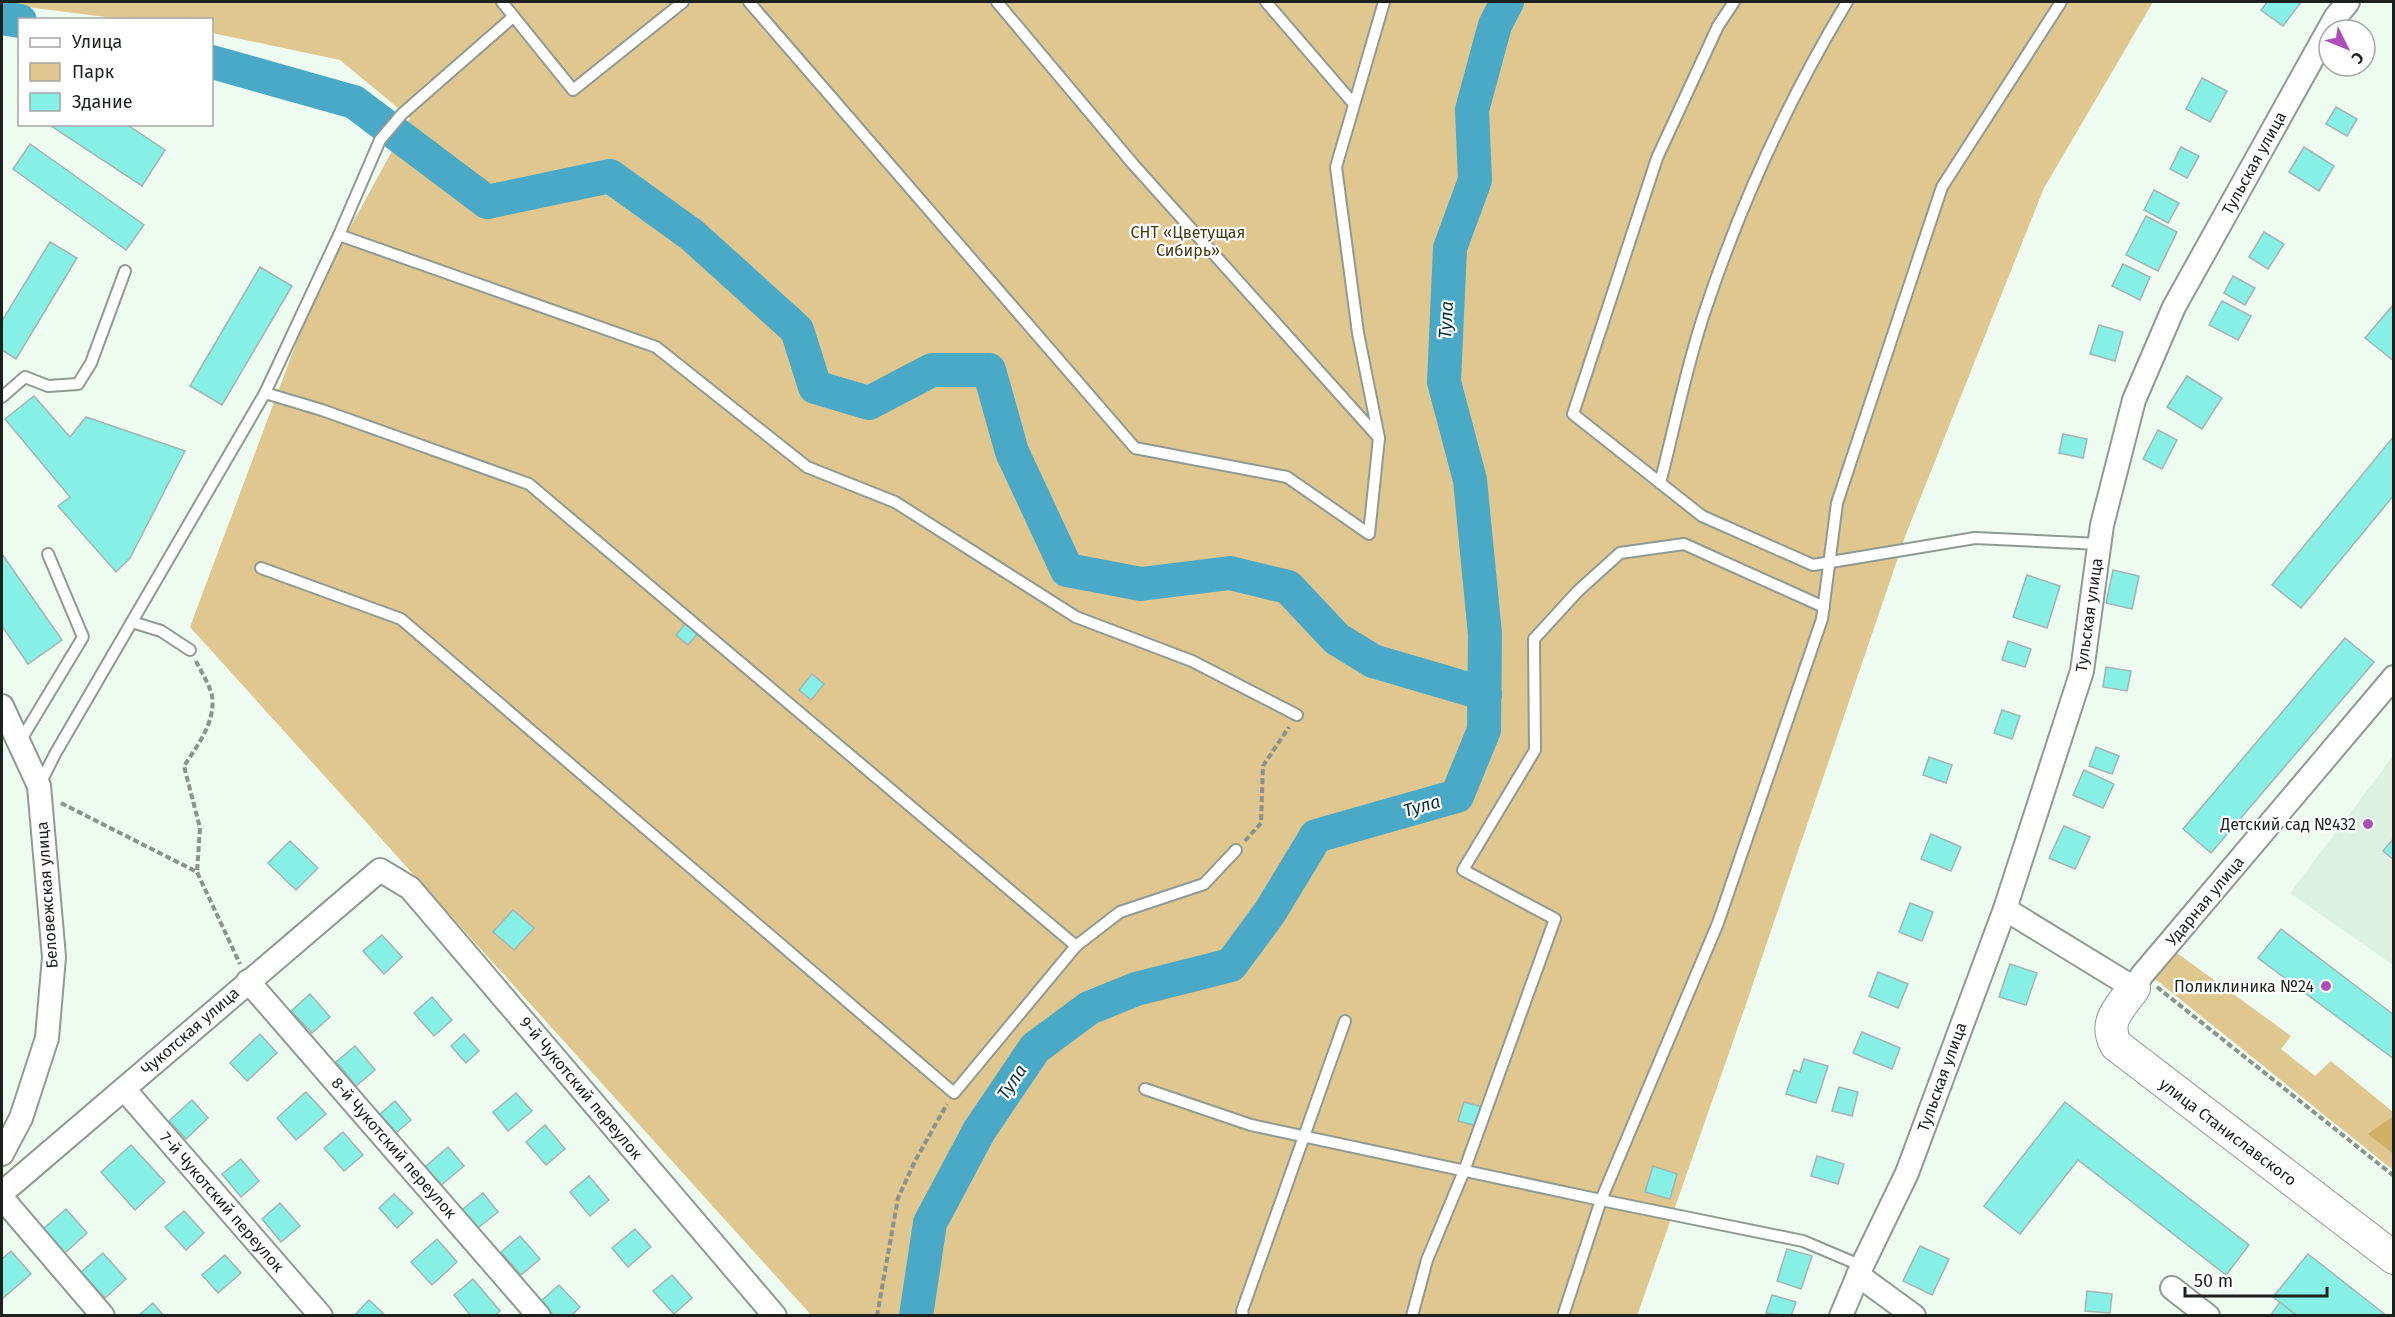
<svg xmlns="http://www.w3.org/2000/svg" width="2395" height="1317" font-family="'Fira Sans',sans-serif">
<rect width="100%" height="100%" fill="#eefbf1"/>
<path fill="#dcf1e2" d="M2393 756V965L2290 893Z"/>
<g fill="#e0c790">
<path d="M2 2H2153L2044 188 1906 534 1744 1010 1637 1316 811 1315 190 627 316 290 410 118 340 60 212 33V20L122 19 2 4Z"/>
<path d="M2177 953 2291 1036 2281 1049 2315 1076 2331 1061 2393 1112V1116L2369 1134 2393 1154V1170L2155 979Z"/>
</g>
<path fill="#d0b067" d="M2393 1116V1154L2368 1134Z"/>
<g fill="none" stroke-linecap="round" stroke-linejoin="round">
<g stroke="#49a9c7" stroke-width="34">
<path d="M2 18 20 21"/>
<path d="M212 62 354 102 487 202 610 176 692 235 797 330 815 387 869 403 932 370H989L1012 452 1067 570 1141 584 1230 573 1288 587 1337 639 1373 661 1485 694"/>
<path d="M916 1316 930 1223 979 1131 1035 1048 1089 1008 1136 989 1231 965 1270 912 1316 836 1457 796 1484 730 1485 634 1470 480 1444 382 1450 248 1475 180 1472 110 1495 25 1507 2"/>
</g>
</g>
<g fill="#87f0e6" stroke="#a3b4b2" stroke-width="1.5">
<path d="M2267 2H2301L2283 26 2261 10Z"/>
<path d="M2202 78 2227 91 2210 122 2186 109Z"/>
<path d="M2336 107 2357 119 2347 136 2326 124Z"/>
<path d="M48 124H126L165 150 142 186Z"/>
<path d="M30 144 144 225 126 250 13 169Z"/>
<path d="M2181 147 2199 156 2187 178 2170 169Z"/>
<path d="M2304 147 2334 166 2319 191 2289 172Z"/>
<path d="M2154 190 2179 203 2168 223 2144 210Z"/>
<path d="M2146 216 2177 232 2158 271 2126 255Z"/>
<path d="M2264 232 2284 244 2268 269 2249 257Z"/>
<path d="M50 242 77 258 16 359 2 350V321Z"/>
<path d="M2123 264 2150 277 2140 300 2112 286Z"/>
<path d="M260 267 292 286 222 405 190 386Z"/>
<path d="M2233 276 2255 288 2245 305 2224 293Z"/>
<path d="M2222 301 2251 316 2238 340 2209 325Z"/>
<path d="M2394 304V361L2365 338Z"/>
<path d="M2099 325 2123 332 2115 361 2090 354Z"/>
<path d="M2187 376 2222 398 2202 429 2167 407Z"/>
<path d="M34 396 70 437 86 417 185 451 130 558 116 572 58 506 70 497 5 419Z"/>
<path d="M2158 430 2177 440 2162 469 2143 459Z"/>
<path d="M2063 434 2087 439 2083 458 2059 453Z"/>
<path d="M2394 436V495L2301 608 2272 585Z"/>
<path d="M2 554 62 640 28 664 2 626Z"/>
<path d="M2113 570 2139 576 2132 609 2106 603Z"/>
<path d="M2027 575 2060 586 2047 628 2013 617Z"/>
<path d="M686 623 698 633 688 645 676 635Z"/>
<path d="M2345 638 2374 662 2211 853 2183 829Z"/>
<path d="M2008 641 2031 649 2025 667 2002 660Z"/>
<path d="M2106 667 2131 671 2127 691 2103 687Z"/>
<path d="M812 674 824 684 811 700 799 690Z"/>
<path d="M2002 710 2020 716 2012 739 1994 733Z"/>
<path d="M2096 747 2119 756 2112 774 2089 766Z"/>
<path d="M1929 757 1952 765 1946 783 1923 775Z"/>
<path d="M2084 770 2114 784 2103 808 2073 795Z"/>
<path d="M2064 826 2090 837 2075 869 2049 858Z"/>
<path d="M1931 834 1961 847 1951 871 1921 859Z"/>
<path d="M2394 838V860L2383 851Z"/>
<path d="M290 841 318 868 296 890 268 863Z"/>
<path d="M1910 903 1933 912 1922 941 1899 932Z"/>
<path d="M513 910 534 928 514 950 493 932Z"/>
<path d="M2281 929 2394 1015V1059L2258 958Z"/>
<path d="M382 935 402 957 384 974 363 951Z"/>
<path d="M2010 964 2037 973 2026 1005 1999 997Z"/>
<path d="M1878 972 1908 984 1898 1008 1869 996Z"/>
<path d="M310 994 330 1017 312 1033 291 1011Z"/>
<path d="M432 997 452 1020 434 1036 414 1013Z"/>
<path d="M1862 1032 1900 1048 1892 1069 1853 1053Z"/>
<path d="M260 1034 277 1053 247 1081 230 1063Z"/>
<path d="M464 1034 479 1051 466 1063 451 1046Z"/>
<path d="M355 1046 375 1070 356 1086 336 1062Z"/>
<path d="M1804 1059 1828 1066 1816 1103 1786 1094 1794 1070 1800 1072Z"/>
<path d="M1839 1087 1858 1092 1852 1116 1832 1111Z"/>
<path d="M306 1092 326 1114 296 1140 277 1118Z"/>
<path d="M516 1093 532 1111 508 1131 493 1112Z"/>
<path d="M192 1100 208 1118 186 1139 169 1121Z"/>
<path d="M395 1101 411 1120 396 1133 380 1114Z"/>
<path d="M1464 1102 1483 1107 1477 1126 1458 1121Z"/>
<path d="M2065 1102 2249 1245 2226 1275 2078 1160 2020 1234 1984 1206Z"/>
<path d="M545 1125 565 1149 546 1165 526 1142Z"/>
<path d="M343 1132 363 1155 344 1171 324 1148Z"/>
<path d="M131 1145 165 1182 135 1210 101 1172Z"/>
<path d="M448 1147 464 1166 440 1186 425 1167Z"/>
<path d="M1817 1156 1844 1164 1838 1184 1811 1176Z"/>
<path d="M241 1159 259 1181 241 1197 222 1174Z"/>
<path d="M1653 1166 1677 1174 1670 1199 1645 1192Z"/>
<path d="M589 1176 609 1200 590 1216 570 1192Z"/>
<path d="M483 1193 498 1212 474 1231 459 1212Z"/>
<path d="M394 1194 413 1213 397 1228 379 1208Z"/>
<path d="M280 1203 300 1226 281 1242 262 1219Z"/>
<path d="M66 1209 87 1233 65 1253 43 1229Z"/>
<path d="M184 1211 204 1233 186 1250 165 1227Z"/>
<path d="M635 1229 651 1247 628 1267 612 1248Z"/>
<path d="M520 1236 540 1259 521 1275 501 1252Z"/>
<path d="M437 1239 457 1262 432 1285 411 1262Z"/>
<path d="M1920 1246 1949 1259 1932 1295 1903 1281Z"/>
<path d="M1787 1249 1812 1256 1801 1289 1777 1281Z"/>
<path d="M11 1251 31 1274 2 1299V1259Z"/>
<path d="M103 1253 126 1279 105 1298 81 1272Z"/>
<path d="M2308 1254 2387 1316H2297L2273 1297Z"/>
<path d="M225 1255 241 1273 218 1293 202 1275Z"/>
<path d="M672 1275 692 1298 674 1314 653 1291Z"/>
<path d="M473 1279 500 1311 494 1316H471L454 1295Z"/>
<path d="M559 1285 580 1307 571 1316H554L541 1301Z"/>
<path d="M2087 1291 2112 1294 2110 1313 2085 1311Z"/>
<path d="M1772 1295 1796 1302 1791 1316 1766 1313Z"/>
<path d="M369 1300 385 1315 354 1316Z"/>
<path d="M2280 1302 2297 1316H2270Z"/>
<path d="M153 1303 164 1316H138Z"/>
</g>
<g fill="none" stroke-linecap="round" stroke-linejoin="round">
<g stroke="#8f9b92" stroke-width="14">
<g id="lane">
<path d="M502 2 573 90 683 2"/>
<path d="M749 2 1135 448 1287 477 1369 534 1379 438 1358 333 1336 167 1384 2"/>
<path d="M997 2 1133 164 1379 438"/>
<path d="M1266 2 1353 103"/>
<path d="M1734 2 1718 26 1657 158 1573 414 1702 516 1813 565 1975 538 2099 544"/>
<path d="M339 235 656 347 807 467 895 502 1076 617 1192 661 1297 715"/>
<path d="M265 393 322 410 529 484 1076 946"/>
<path d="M2 397 25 377 48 386 78 384 91 363 125 271"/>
<path d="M1660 483C1675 426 1686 367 1705 311 1741 203 1788 100 1847 2"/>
<path d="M261 568 401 619 954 1093 1076 946 1120 912 1204 884 1236 850"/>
<path d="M132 622 161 631 190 650"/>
<path d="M19 743 83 637 48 554"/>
<path d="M39 786 55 754 265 393 339 235 380 140 402 114 513 17"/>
<path d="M1145 1089 1251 1125 1601 1200 1803 1241 1862 1266"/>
<path d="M1243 1316 1242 1311 1345 1021"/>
<path d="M1412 1316 1427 1260 1464 1171 1555 919 1463 870 1535 750 1534 639 1578 591 1620 553 1684 544 1824 607"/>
<path d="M1563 1316 1601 1200 1718 923 1822 619 1837 503 1942 187 2061 2"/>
</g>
</g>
<g stroke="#8f9b92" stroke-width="26">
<g id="street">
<path d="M2 706 39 786 54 957 47 1038 21 1118 2 1154"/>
<path d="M2005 909 2134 988 2142 975 2394 677"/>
<path d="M248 981 539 1316"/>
<path d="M124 1089 321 1316"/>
<path d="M2 1193 380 870 410 888 775 1316"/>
<path d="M2 1198 103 1316"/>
<path d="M1858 1275 1914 1316"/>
<path d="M2172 1288 2208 1316"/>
<path d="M1841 1316 1862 1266 1907 1173 2005 909 2082 671 2102 525 2134 400 2174 307 2335 18 2348 2"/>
</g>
</g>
<g stroke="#8f9b92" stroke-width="34">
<path id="secondary" d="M2134 988C2120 1008 2103 1021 2116 1045L2394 1258"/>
</g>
<g stroke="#8a938c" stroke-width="4" stroke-dasharray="6 3" stroke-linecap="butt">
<path d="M196 661C201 672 210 685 212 696 216 722 197 746 184 766L200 828 197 872"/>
<path d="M61 803 197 872 240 964"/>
<path d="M1245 841 1261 823 1263 766 1289 727"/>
<path d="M2157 987 2394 1176"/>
<path d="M877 1316 898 1198 915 1161 947 1104"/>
</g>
<use href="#lane" stroke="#fff" stroke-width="10"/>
<use href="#street" stroke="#fff" stroke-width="22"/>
<use href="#secondary" stroke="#fff" stroke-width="32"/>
</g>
<g fill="#ac4fb9" stroke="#fff" stroke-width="2">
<circle cx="2368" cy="824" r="6"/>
<circle cx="2326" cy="986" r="6"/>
</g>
<g text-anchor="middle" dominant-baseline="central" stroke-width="4.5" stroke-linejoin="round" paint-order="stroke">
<g font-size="16" fill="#1c211d" stroke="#fff">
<text transform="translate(2254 163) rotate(-61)">Тульская улица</text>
<text transform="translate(2089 615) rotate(-82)">Тульская улица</text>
<text transform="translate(47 895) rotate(-94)">Беловежская улица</text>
<text transform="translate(2205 901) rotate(-50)">Ударная улица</text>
<text transform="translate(190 1031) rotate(-41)">Чукотская улица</text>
<text transform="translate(1942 1077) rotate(-70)">Тульская улица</text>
<text transform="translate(581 1088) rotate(50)">9-й Чукотский переулок</text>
<text transform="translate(2228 1132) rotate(37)">улица Станиславского</text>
<text transform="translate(394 1148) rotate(49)">8-й Чукотский переулок</text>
<text transform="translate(222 1202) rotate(49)">7-й Чукотский переулок</text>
</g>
<g font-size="16" fill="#443716" stroke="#fff">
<text x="1188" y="232">СНТ «Цветущая<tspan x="1188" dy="18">Сибирь»</tspan></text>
</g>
<g font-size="16" fill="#1c211d" stroke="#fff" text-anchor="end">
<text x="2356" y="824">Детский сад №432</text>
<text x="2314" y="986">Поликлиника №24</text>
</g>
<g font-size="18" font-style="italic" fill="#04323f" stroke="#fff">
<text transform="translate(1446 320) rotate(-87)">Тула</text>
<text transform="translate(1422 806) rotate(-16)">Тула</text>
<text transform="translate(1012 1082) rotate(-56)">Тула</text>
</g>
</g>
<rect width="2395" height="1317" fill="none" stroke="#1c211d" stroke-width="6"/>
<rect x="18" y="18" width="195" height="108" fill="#ffffff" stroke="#a4a6a5" stroke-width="1.5"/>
<rect x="30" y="38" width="30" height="9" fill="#ffffff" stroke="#a4a6a5" stroke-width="1.5"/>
<text x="72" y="48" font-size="18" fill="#1c211d">Улица</text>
<rect x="30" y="63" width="30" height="18" fill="#e0c790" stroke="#a4a6a5" stroke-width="1.5"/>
<text x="72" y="78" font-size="18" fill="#1c211d">Парк</text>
<rect x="30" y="93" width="30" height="18" fill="#87f0e6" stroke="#a4a6a5" stroke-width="1.5"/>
<text x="72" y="108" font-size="18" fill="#1c211d">Здание</text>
<g transform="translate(2347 48) rotate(133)"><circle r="28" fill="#ffffff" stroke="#a4a6a5" stroke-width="1.5"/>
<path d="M0-4.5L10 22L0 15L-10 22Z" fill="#ac4fb9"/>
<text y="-9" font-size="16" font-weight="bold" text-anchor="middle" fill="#1c211d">С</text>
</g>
<path d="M2185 1287v9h142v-9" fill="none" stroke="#1c211d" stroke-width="3"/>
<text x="2194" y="1287" font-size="18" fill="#1c211d" stroke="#ffffff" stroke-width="4.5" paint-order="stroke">50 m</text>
</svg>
